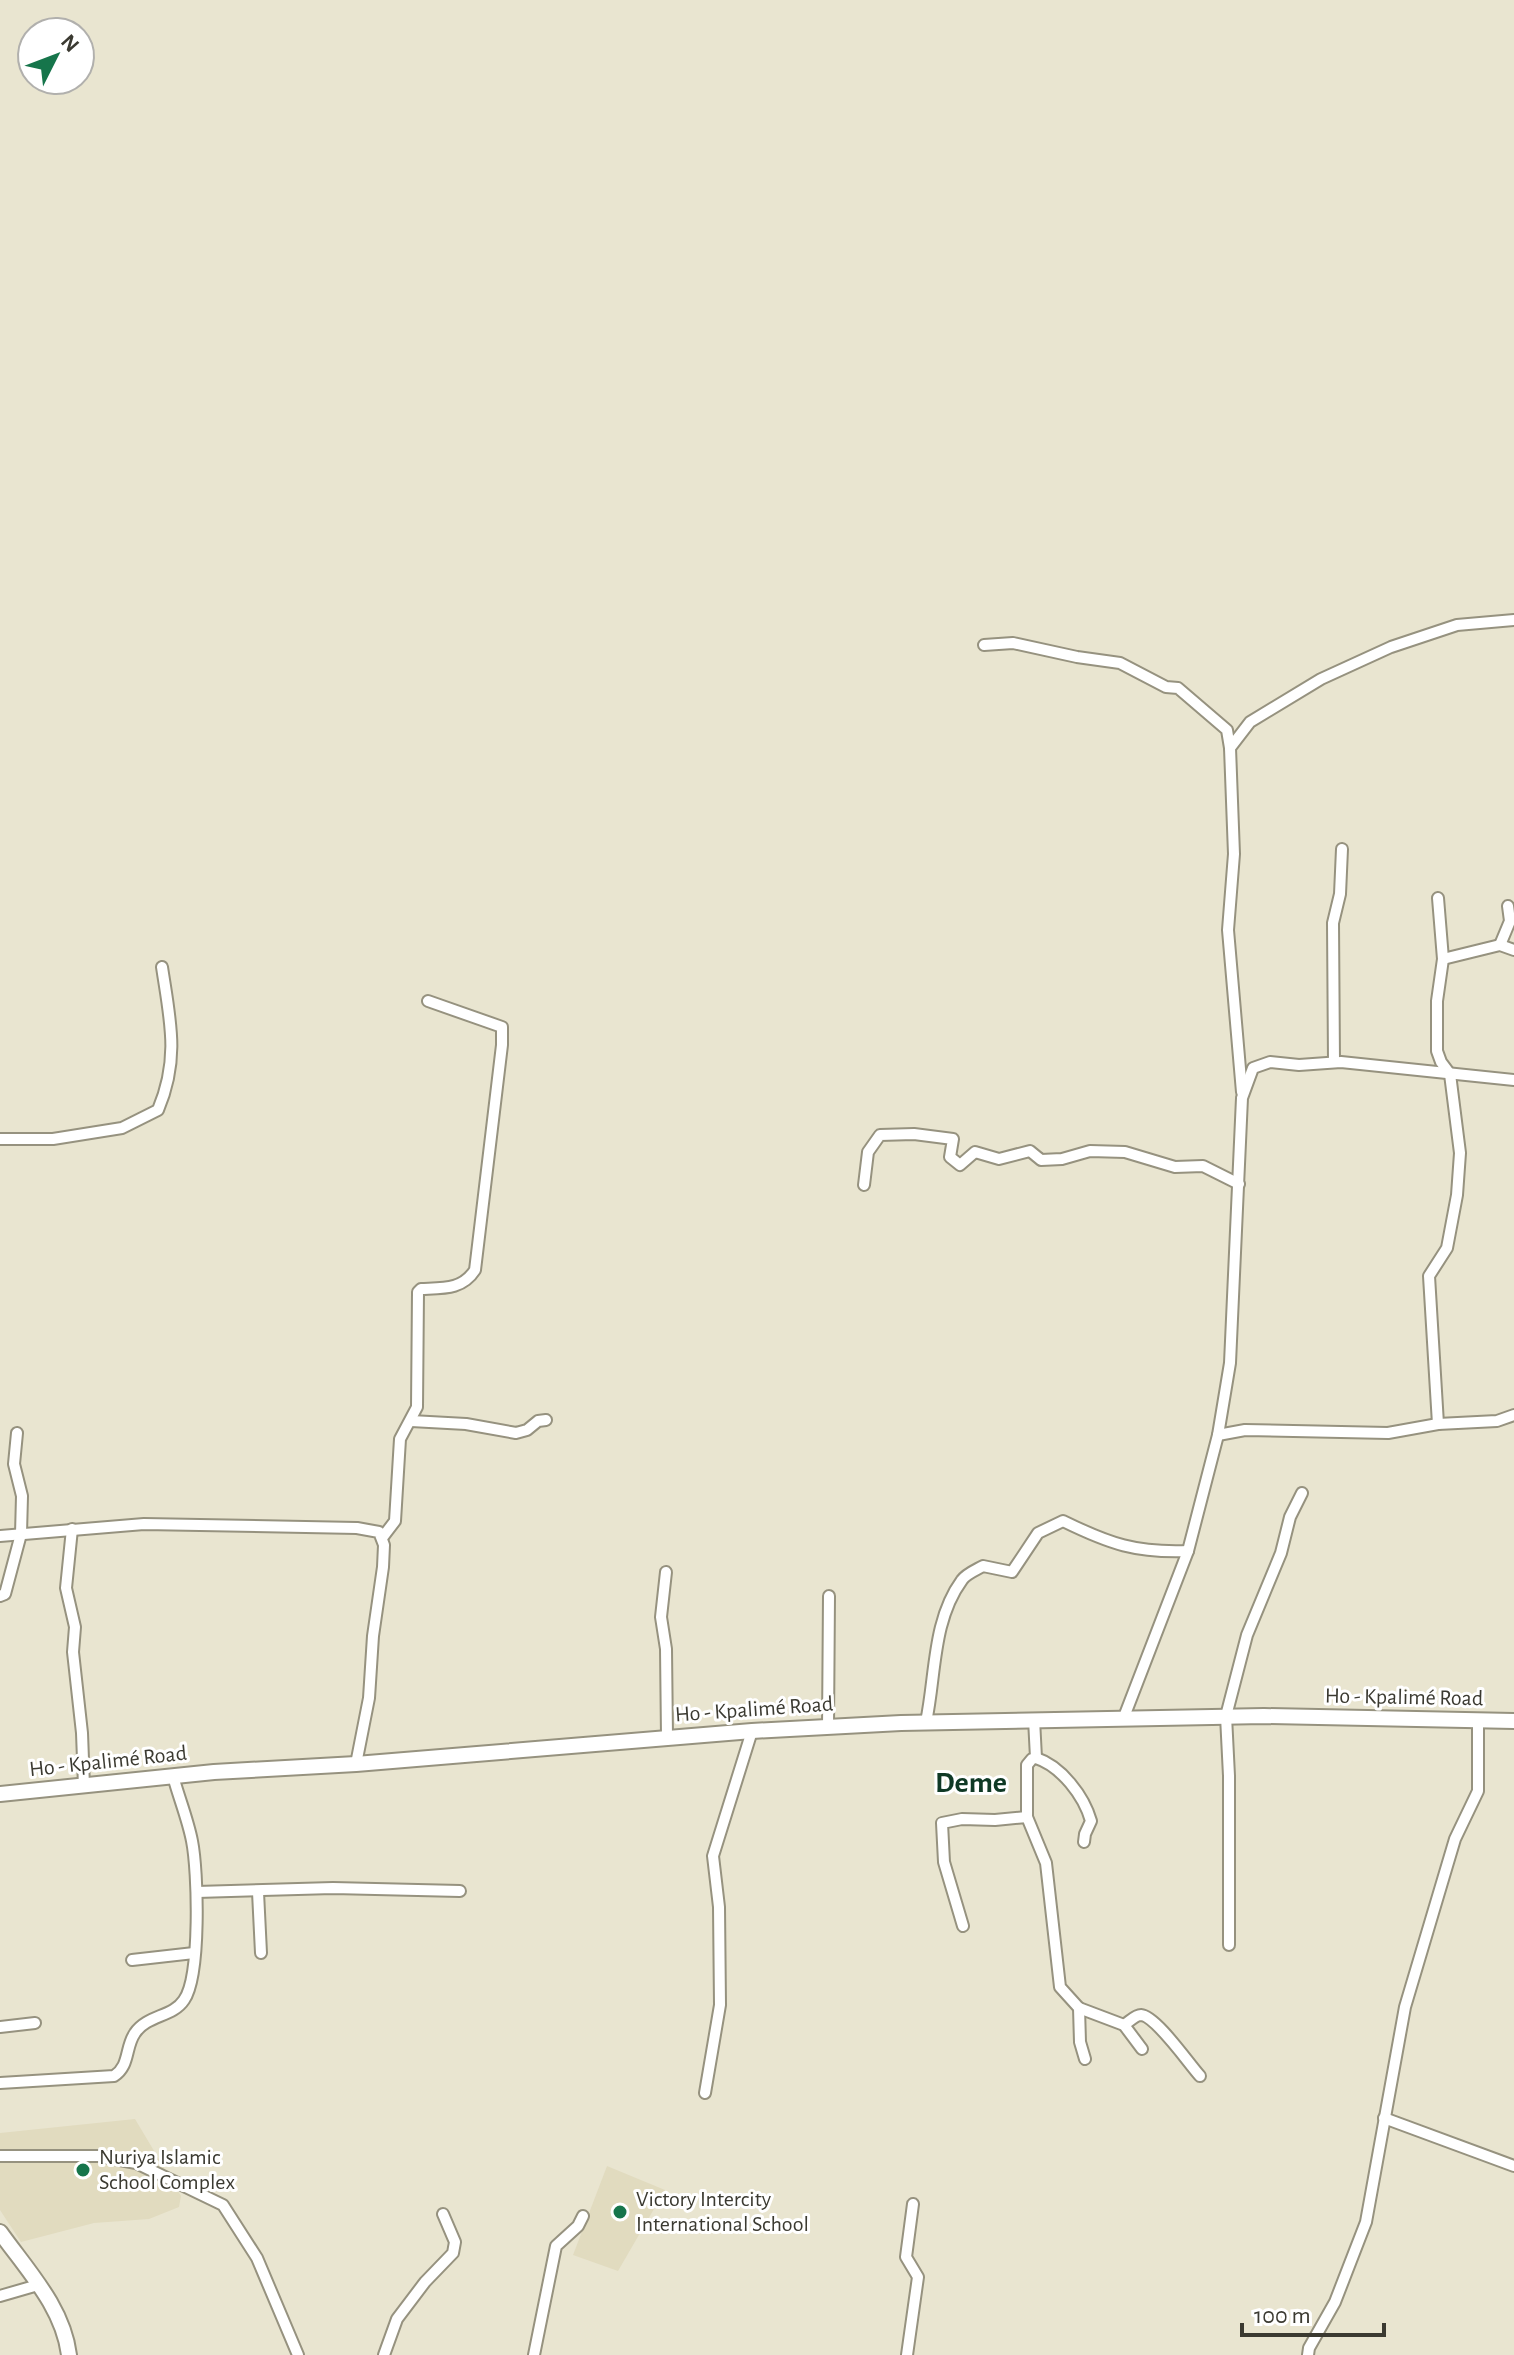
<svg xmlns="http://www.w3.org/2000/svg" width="1514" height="2355" font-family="'Alegreya Sans',sans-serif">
<rect width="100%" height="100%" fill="#e9e5d0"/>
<g fill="#e1dbbf">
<path d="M135 2119 181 2196 179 2207 149 2219 94 2223 21 2242 0 2210V2133Z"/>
<path d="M607 2166 665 2190 618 2271 573 2255Z"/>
</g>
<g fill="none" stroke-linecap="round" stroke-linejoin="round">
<g stroke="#96927f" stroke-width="14">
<g id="street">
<path d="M984 645 1013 643 1077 657 1120 663 1166 687 1178 688 1227 730 1230 748"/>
<path d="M1500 945 1510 921 1508 906"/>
<path d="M1443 959 1500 945 1514 950"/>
<path d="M1334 1062 1333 923 1340 894 1342 849"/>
<path d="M1242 1092 1228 930 1234 854 1230 748 1250 722 1321 679 1391 647 1457 625 1514 620"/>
<path d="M0 1139H53L122 1128 158 1110C180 1058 170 1020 162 967"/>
<path d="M864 1185 868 1152 880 1135 914 1134 953 1139 950 1157 960 1165 975 1152 999 1159 1030 1151 1041 1160 1062 1159 1090 1151 1125 1152 1175 1167 1203 1166 1239 1184"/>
<path d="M411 1421 466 1424 516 1433 527 1430 538 1421 546 1420"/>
<path d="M1438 1424 1429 1276 1447 1248 1457 1195 1460 1153 1450 1074 1441 1062 1437 1051V1001L1443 959 1438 898"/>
<path d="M1218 1435 1245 1430 1388 1433 1438 1424 1497 1421 1514 1415"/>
<path d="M72 1529 66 1588 75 1627 73 1652 82 1733 84 1786"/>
<path d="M0 1536 144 1524 357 1528 379 1532 384 1545 383 1567 373 1636 369 1698 356 1764"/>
<path d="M382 1538 395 1521 400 1439 417 1407 418 1292 421 1289C443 1288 462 1290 475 1270L502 1045V1027L428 1001"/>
<path d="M666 1572 661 1617 666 1649 667 1737"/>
<path d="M0 1596 5 1594 21 1534 22 1496 14 1464 17 1433"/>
<path d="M1124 1717 1188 1551 1218 1435 1230 1363 1242 1098 1253 1068 1270 1062 1299 1065 1341 1062 1514 1080"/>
<path d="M1034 1719 1036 1758 1032 1759 1027 1765V1817L1046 1863 1060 1987 1079 2008 1080 2042 1085 2059"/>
<path d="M926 1722C936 1675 932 1621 962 1580 966 1574 976 1570 983 1566L1012 1572 1038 1533 1063 1521C1110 1544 1136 1553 1188 1551"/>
<path d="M828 1727 829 1596"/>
<path d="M1036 1758C1061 1766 1084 1796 1091 1821L1085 1834 1084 1842"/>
<path d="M197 1892 333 1888 460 1891"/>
<path d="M258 1892 261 1953"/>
<path d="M963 1926 944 1862 942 1823 962 1819 995 1820 1027 1817"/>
<path d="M1229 1945V1776L1226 1716 1247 1635 1281 1553 1290 1517 1302 1493"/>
<path d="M132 1960 194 1953"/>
<path d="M1079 2008 1124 2025 1142 2049"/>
<path d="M1124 2025C1129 2022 1135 2015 1141 2015 1156 2016 1189 2064 1200 2076"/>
<path d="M0 2027 35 2023"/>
<path d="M0 2083 114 2076C130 2066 125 2047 135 2033 147 2015 173 2017 184 2000 201 1976 198 1871 192 1841 188 1820 179 1798 173 1776"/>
<path d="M705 2093 720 2005 719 1907 713 1856 752 1731"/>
<path d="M1384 2118 1514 2166"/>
<path d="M0 2156H99L136 2163 223 2205 257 2258 298 2355"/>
<path d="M0 2296 38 2285"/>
<path d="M384 2355 397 2319 425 2282 453 2253 455 2242 443 2214"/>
<path d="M534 2355 556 2246 578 2226 583 2216"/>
<path d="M907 2355 918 2277 906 2257 913 2204"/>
<path d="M1308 2355 1309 2348 1335 2302 1366 2222 1405 2007 1455 1839 1478 1791V1721"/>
</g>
</g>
<g stroke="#96927f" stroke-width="18">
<g id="secondary">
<path d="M0 1794 214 1772 356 1764 752 1731 901 1723 1264 1716 1514 1721"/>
<path d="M0 2232C27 2270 63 2307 69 2355"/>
</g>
</g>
<use href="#street" stroke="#fff" stroke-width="10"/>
<use href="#secondary" stroke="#fff" stroke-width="14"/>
</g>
<g fill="#16754b" stroke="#fff" stroke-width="3">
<circle cx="83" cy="2170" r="8"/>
<circle cx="620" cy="2212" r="8"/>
</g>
<g text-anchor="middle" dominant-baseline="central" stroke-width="6" stroke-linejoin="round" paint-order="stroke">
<g font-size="22" fill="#3b3a31" stroke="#fff">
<text transform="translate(1404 1697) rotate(1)">Ho - Kpalimé Road</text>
<text transform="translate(754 1709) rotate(-4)">Ho - Kpalimé Road</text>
<text transform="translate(108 1761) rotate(-6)">Ho - Kpalimé Road</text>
</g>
<g font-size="22" fill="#3b3a31" stroke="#fff" text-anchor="start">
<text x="99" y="2157">Nuriya Islamic<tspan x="99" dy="25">School Complex</tspan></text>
<text x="636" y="2199">Victory Intercity<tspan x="636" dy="25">International School</tspan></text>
</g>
<g font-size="30" font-weight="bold" fill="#0f3925" stroke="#fff">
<text x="971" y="1783">Deme</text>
</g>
</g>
<g transform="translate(56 56) rotate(48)"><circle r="38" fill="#ffffff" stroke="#b1b0ad" stroke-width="2"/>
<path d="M0-6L14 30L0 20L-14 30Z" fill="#16754b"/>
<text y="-12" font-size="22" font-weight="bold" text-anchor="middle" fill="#3b3a31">N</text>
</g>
<path d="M1242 2323v12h142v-12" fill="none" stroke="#3b3a31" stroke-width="4"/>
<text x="1254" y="2323" font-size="24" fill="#3b3a31" stroke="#ffffff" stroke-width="6" paint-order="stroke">100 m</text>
</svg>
